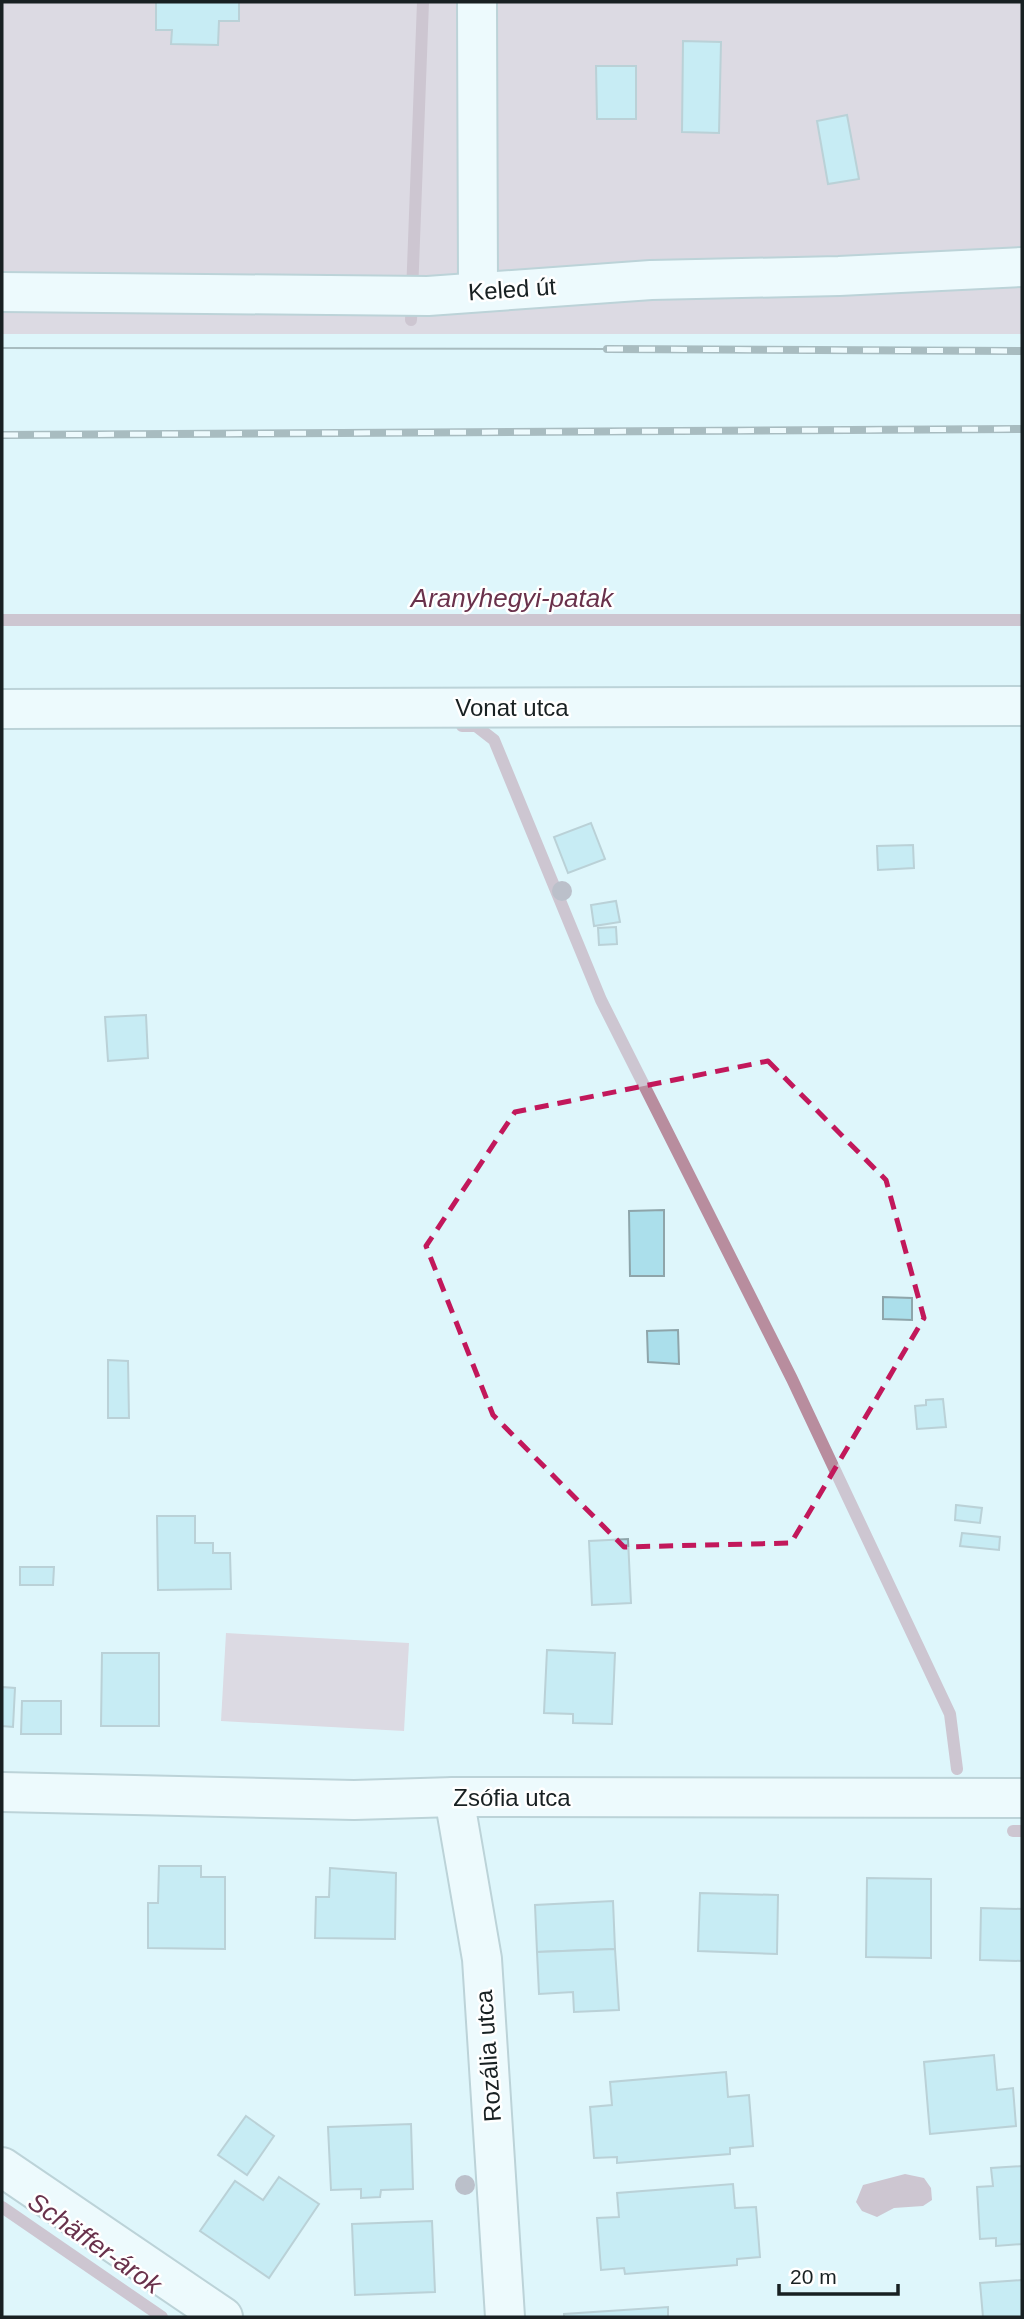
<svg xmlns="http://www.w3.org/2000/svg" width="1024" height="2319" font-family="Helvetica,sans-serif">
<rect width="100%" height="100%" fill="#def6fb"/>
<g fill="#dab8c5">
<rect x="2" y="2" width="1020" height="332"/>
<path d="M226 1633 409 1643 404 1731 221 1721Z"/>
</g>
<path fill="#b88d9e" d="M905 2174 924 2178 931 2188 932 2200 923 2206 894 2208 877 2217 862 2211 856 2202 863 2185Z"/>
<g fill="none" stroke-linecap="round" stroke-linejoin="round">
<g stroke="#b88d9e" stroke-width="12">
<path d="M411 320 423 2"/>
<path d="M2 620H1022"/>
<path d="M462 726H476L494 740 601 1000 792 1379 950 1714 957 1769"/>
<path d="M1013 1831H1022"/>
<path d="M2 2207 162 2317"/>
</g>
</g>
<g fill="#abdfeb" stroke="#8ea5aa" stroke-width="2">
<path d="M156 2H239V21H219L218 45 171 44 172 30H156Z"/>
<path d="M683 41 721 42 719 133 682 132Z"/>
<path d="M596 66H636V119H597Z"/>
<path d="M847 115 859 179 828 184 817 121Z"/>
<path d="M591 823 605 859 568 873 554 837Z"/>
<path d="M913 845 914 868 878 870 877 846Z"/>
<path d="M616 901 620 922 594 926 591 905Z"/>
<path d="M616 927 617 944 599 945 598 928Z"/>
<path d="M146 1015 148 1058 108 1061 105 1017Z"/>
<path d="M664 1210V1276H630L629 1211Z"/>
<path d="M883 1297 912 1298V1320L883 1319Z"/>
<path d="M678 1330 679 1364 648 1362 647 1331Z"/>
<path d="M108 1360 128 1361 129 1418H108Z"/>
<path d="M943 1399 946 1427 917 1429 915 1406 926 1405V1400Z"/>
<path d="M956 1505 982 1508 980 1523 955 1520Z"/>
<path d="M157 1516H195V1543H213V1553H230L231 1589 158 1590Z"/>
<path d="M962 1533 1000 1537 999 1550 960 1546Z"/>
<path d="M628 1539 631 1603 592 1605 589 1541Z"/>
<path d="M20 1567H54L53 1585H20Z"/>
<path d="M547 1650 615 1653 612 1724 573 1723V1714L544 1713Z"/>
<path d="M102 1653H159V1726H101Z"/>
<path d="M2 1687 15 1688 13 1727 2 1726Z"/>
<path d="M22 1701H61V1734H21Z"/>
<path d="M159 1866H201V1877H225V1949L148 1948V1903H158Z"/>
<path d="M330 1868 396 1873 395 1939 315 1938 316 1897H329Z"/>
<path d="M867 1878 931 1879V1958L866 1957Z"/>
<path d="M700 1893 778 1895 777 1954 698 1951Z"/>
<path d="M613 1901 615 1949 537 1952 535 1905Z"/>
<path d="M981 1908 1022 1909V1961L980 1960Z"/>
<path d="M615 1949 619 2010 574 2012 573 1992 539 1994 537 1952Z"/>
<path d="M994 2055 997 2090 1013 2088 1016 2126 930 2134 924 2062Z"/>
<path d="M726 2072 728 2097 749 2095 753 2146 730 2148V2154L617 2163V2157L594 2158 590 2107 612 2105 610 2082Z"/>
<path d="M246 2116 274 2136 247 2175 218 2155Z"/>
<path d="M411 2124 413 2189 381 2190 380 2197 361 2198V2189L331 2190 328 2127Z"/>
<path d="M1022 2166V2244L996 2246V2238L980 2239 977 2187 993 2186 991 2168Z"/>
<path d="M279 2177 319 2204 269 2278 200 2231 235 2181 263 2200Z"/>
<path d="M733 2184 735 2208 756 2207 760 2257 737 2259V2265L625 2274 624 2268 601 2270 597 2218 619 2217 617 2193Z"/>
<path d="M432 2221 435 2292 355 2295 352 2224Z"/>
<path d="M1022 2280V2317H983L980 2283Z"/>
<path d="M668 2307V2317H564V2314Z"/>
</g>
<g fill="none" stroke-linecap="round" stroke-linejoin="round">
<g stroke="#92a9ae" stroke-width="42">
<g id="minor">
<path d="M477 2 478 290"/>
<path d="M2 292 428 296 651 280 839 276 1022 267"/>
<path d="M2 709 1022 706"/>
<path d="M2 1792 354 1800 454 1797 1022 1798"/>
<path d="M454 1797 482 1959 505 2317"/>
<path d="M2 2167 223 2317"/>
</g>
</g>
<use href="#minor" stroke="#fff" stroke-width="38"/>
<path stroke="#677679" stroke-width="2" d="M2 348 607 349"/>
<g stroke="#677679" stroke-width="8">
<g id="rail">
<path d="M607 349 1022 351"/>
<path d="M2 435 1022 429"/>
</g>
</g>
<use href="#rail" stroke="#fff" stroke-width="5" stroke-dasharray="16" stroke-linecap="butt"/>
</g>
<g fill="#907e8f">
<circle cx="562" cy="891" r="10"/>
<circle cx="465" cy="2185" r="10"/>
</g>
<path d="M0 0H1024V2319H0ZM768 1061 886 1180 924 1318 791 1543 624 1547 493 1415 426 1246 515 1112Z" fill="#def6fb" fill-opacity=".55" fill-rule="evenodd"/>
<path fill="none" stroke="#c2185b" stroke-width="5" stroke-dasharray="14 9" stroke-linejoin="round" d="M768 1061 886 1180 924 1318 791 1543 624 1547 493 1415 426 1246 515 1112Z"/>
<g text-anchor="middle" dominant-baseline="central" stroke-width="5" stroke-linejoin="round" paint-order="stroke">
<g font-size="24" fill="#182022" stroke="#fff">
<text transform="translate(512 289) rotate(-4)">Keled út</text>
<text x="512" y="707">Vonat utca</text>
<text x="512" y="1797">Zsófia utca</text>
<text transform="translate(488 2056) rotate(-94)">Rozália utca</text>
</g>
<g font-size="26" font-style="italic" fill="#69314b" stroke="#fff">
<text x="512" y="598">Aranyhegyi-patak</text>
<text transform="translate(95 2243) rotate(35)">Schäffer-árok</text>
</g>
</g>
<rect width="1024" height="2319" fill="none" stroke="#182022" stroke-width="7"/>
<path d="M779 2284v10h119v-10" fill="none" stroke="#182022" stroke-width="3.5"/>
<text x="790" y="2284" font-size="21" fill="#182022" stroke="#ffffff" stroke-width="5" paint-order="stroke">20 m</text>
</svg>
